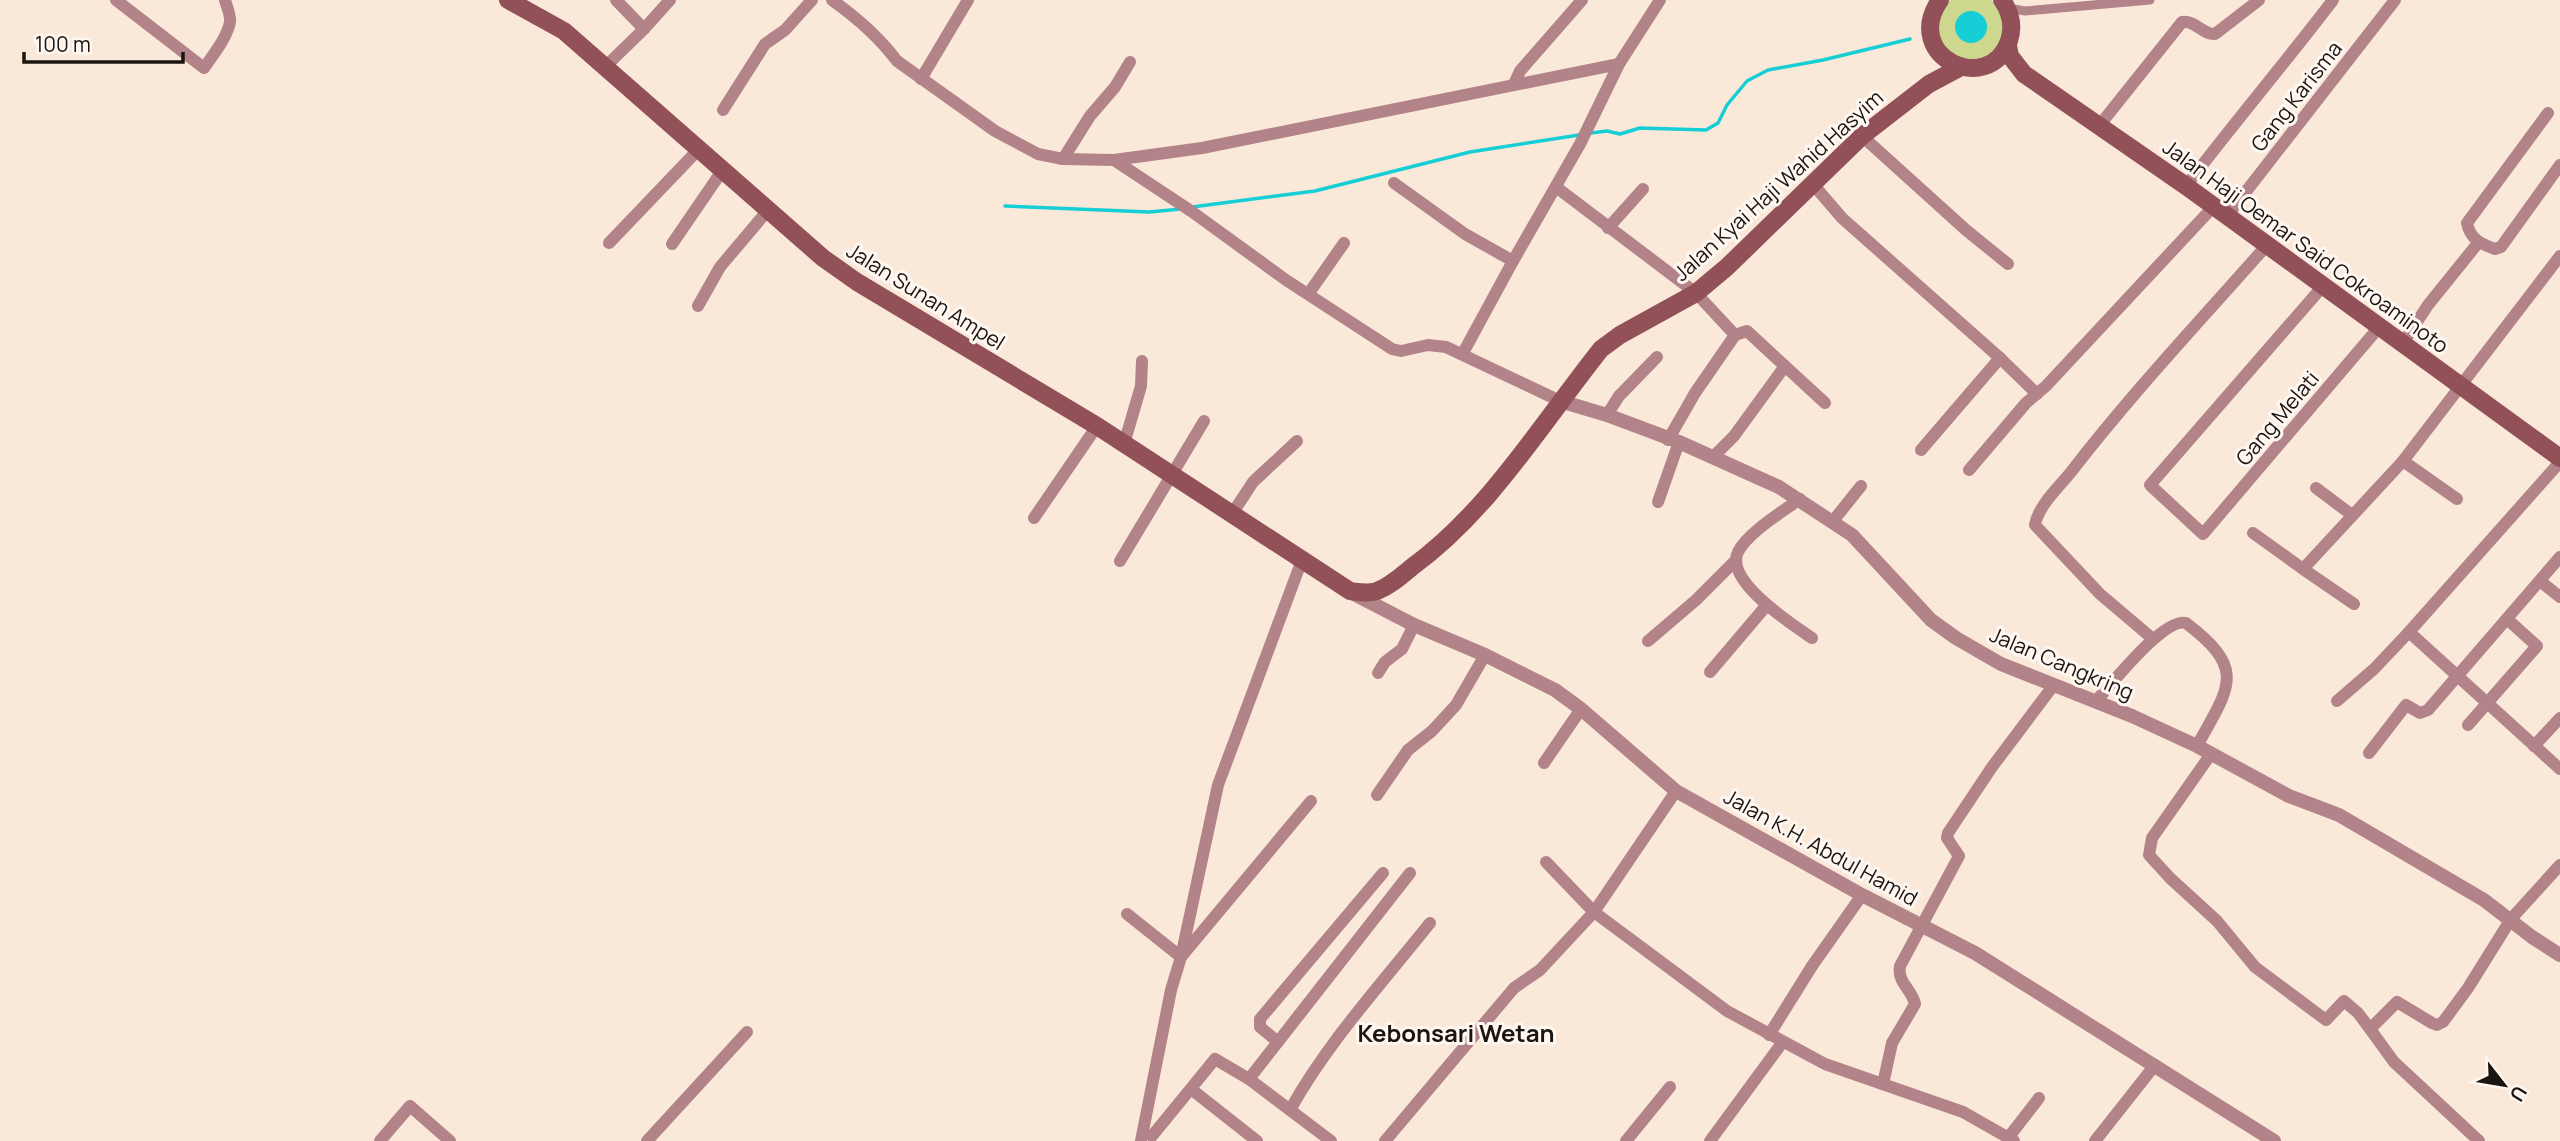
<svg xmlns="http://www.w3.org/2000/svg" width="2560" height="1141" font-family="Manrope,sans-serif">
<rect width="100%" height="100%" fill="#fae8d8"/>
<path fill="#cdd88e" d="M1950 0H1991C2006 16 2010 41 1989 55 1985 58 1978 61 1973 61 1966 61 1957 57 1950 55L1937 36 1938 15Z"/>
<circle fill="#16ced6" cx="1971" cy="27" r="16"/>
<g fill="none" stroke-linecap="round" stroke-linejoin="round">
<g stroke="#16ced6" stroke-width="3.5">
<path d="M1591 133 1607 131 1620 134 1640 128 1706 130 1718 123 1727 105 1747 81 1768 70 1823 60 1910 39"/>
<path d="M1005 206 1149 212 1181 209"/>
<path d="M1192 207 1315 191 1470 152 1579 135"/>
</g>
<path stroke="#b28388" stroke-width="9" d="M2008 8 2025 11 2150 0"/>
<g stroke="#b28388" stroke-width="12">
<path d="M116 0 204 68C213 55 227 38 230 22 231 16 227 7 225 0"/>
<path d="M832 0C856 17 879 37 897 61L995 131 1038 154 1063 159 1114 160 1191 211 1286 280 1392 349 1401 351 1428 345 1446 347 1560 401"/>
<path d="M644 29 670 0"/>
<path d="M605 67 644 29 616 0"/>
<path d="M921 79 968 0"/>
<path d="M1514 84 1520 71 1582 0"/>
<path d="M723 110 765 44 785 30 812 0"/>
<path d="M2548 113 2467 223C2470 239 2481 244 2495 249L2501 247 2560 165"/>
<path d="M2099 126 2182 22C2195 20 2203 35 2215 34L2259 0"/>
<path d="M1862 136 1966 230 2008 264"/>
<path d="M1063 159 1090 116 1115 87 1130 62"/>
<path d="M1114 160 1202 148 1619 64"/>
<path d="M1394 183 1465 234 1513 261"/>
<path d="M1812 183 1842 218 2000 358 2037 394"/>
<path d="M2186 186C2234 123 2285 63 2333 0"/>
<path d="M1556 187 1696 293 1735 335 1695 393 1668 440"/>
<path d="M2227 216 2395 0"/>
<path d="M1608 228 1643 189"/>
<path d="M609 243 698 150"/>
<path d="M672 244 722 171"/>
<path d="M2323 286 2150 485 2203 534 2380 326"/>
<path d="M1309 293 1344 243"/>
<path d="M698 306 720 267 769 209"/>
<path d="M1735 335 1747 331 1825 403"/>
<path d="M2403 343 2428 305 2478 243"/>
<path d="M1463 353 1513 261 1580 144 1619 64 1660 0"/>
<path d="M1607 415 1619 396 1657 357"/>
<path d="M1124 444 1141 386 1142 361"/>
<path d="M1921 450 2000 358"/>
<path d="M1713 457 1734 436 1785 366"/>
<path d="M2403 461 2457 499"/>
<path d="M1969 470 2026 403 2046 386 2214 206"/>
<path d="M2316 488 2352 515"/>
<path d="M1800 499C1782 512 1747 533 1738 552 1724 581 1793 625 1812 638"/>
<path d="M1658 502 1679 442"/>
<path d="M1232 514 1253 482 1297 441"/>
<path d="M1034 518 1097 426"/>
<path d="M1833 521 1861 486"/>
<path d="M2253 533 2303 569"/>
<path d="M1120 561 1204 421"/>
<path d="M2540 581 2560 597"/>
<path d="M2354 604 2303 569 2403 461 2560 256"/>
<path d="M2409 632 2560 769"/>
<path d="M2153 639 2100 594 2035 525C2038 506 2059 487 2071 472 2132 393 2201 320 2267 245"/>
<path d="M1648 641 1696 600 1735 561"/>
<path d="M1710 672 1766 606"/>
<path d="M1378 673 1385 662 1402 649 1414 625"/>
<path d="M2096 701C2112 684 2164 617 2186 623 2248 670 2229 687 2197 746"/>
<path d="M2337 701 2374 669 2409 632 2560 462"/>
<path d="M2468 725 2537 646 2507 619"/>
<path d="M2534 746 2560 718"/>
<path d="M2369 753 2406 705 2420 713 2428 710 2560 557"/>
<path d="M2211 754 2152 838 2149 855 2170 878 2217 921 2255 967 2326 1020 2344 1001 2358 1013 2370 1029"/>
<path d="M1544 763 1581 709"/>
<path d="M1377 795 1408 750 1432 731 1456 705 1485 655"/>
<path d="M1546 862 1594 912 1727 1011 1825 1064 1963 1112 2014 1141"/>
<path d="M1127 914 1181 957 1311 801"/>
<path d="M1769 1035 1812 966 1862 895"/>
<path d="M1278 1042 1260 1027V1019L1383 873"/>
<path d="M1249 1079 1410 873"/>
<path d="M1883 1084 1892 1043 1915 1004C1912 989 1897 983 1900 966L1959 856 1947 838 1948 833 1992 767 2053 686"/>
<path d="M1191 1089 1257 1141"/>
<path d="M1290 1110C1328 1042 1382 983 1430 923"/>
<path d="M1152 1136 1215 1059 1249 1079 1331 1141"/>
<path d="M2008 1138 2039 1098"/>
<path d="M380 1141 410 1106 450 1141"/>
<path d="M647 1141 747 1032"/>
<path d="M1141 1141 1171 990 1181 957 1218 785 1302 560"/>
<path d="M1385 1141 1514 988 1540 970 1594 912 1676 791"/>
<path d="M1626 1141 1670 1087"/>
<path d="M1710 1141 1782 1043"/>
<path d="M2095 1141 2155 1065"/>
<path d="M2479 1141 2394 1062 2370 1029 2397 1002 2432 1023 2437 1025 2443 1022 2468 988 2511 919 2560 865"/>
</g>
<g stroke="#b28388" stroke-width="14">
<path d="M1560 401 1607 415 1679 442 1779 487 1852 535 1931 620 1956 638 2001 664 2132 716 2197 746 2289 796 2339 815 2484 900 2532 937 2560 955"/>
<path d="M1354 594 1414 625 1485 655 1555 690 1581 709 1676 791 1862 895 1975 953 2274 1141"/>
</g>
<g stroke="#925059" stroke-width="18">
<path d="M508 0 564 31 823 258 857 282 1097 426 1350 591C1359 592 1368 594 1377 591 1390 586 1401 576 1412 567 1489 511 1542 423 1601 349L1620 335 1696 293 1727 267 1862 136 1929 84 1961 67"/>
<path d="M1940 0C1901 57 1989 97 2009 41 2014 26 2011 13 2002 0"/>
<path d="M2008 46 2010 56 2024 74 2186 186 2560 458"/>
</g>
</g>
<g text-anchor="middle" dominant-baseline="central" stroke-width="6" stroke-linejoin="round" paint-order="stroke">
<g font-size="21" fill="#1b1510" stroke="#fff7f1">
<text transform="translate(2296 96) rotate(-52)">Gang Karisma</text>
<text transform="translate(1778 185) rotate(-42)">Jalan Kyai Haji Wahid Hasyim</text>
<text transform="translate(2306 246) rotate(36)">Jalan Haji Oemar Said Cokroaminoto</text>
<text transform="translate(926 296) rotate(32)">Jalan Sunan Ampel</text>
<text transform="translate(2277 418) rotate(-50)">Gang Melati</text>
<text transform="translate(2062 663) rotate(23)">Jalan Cangkring</text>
<text transform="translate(1821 847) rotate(29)">Jalan K.H. Abdul Hamid</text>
</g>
<g font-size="24" font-weight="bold" fill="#1b1510" stroke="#fff7f1">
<text x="1456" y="1032">Kebonsari Wetan</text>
</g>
</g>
<g transform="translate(2504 1085) rotate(121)" stroke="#fff7f1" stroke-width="5" paint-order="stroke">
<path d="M0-5L12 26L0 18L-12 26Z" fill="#1b1510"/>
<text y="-10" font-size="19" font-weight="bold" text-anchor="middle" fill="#1b1510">U</text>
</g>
<path d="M24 52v10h159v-10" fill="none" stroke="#1b1510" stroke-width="3.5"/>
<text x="35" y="52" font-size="21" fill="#1b1510" stroke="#fff7f1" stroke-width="5" paint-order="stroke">100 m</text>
</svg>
